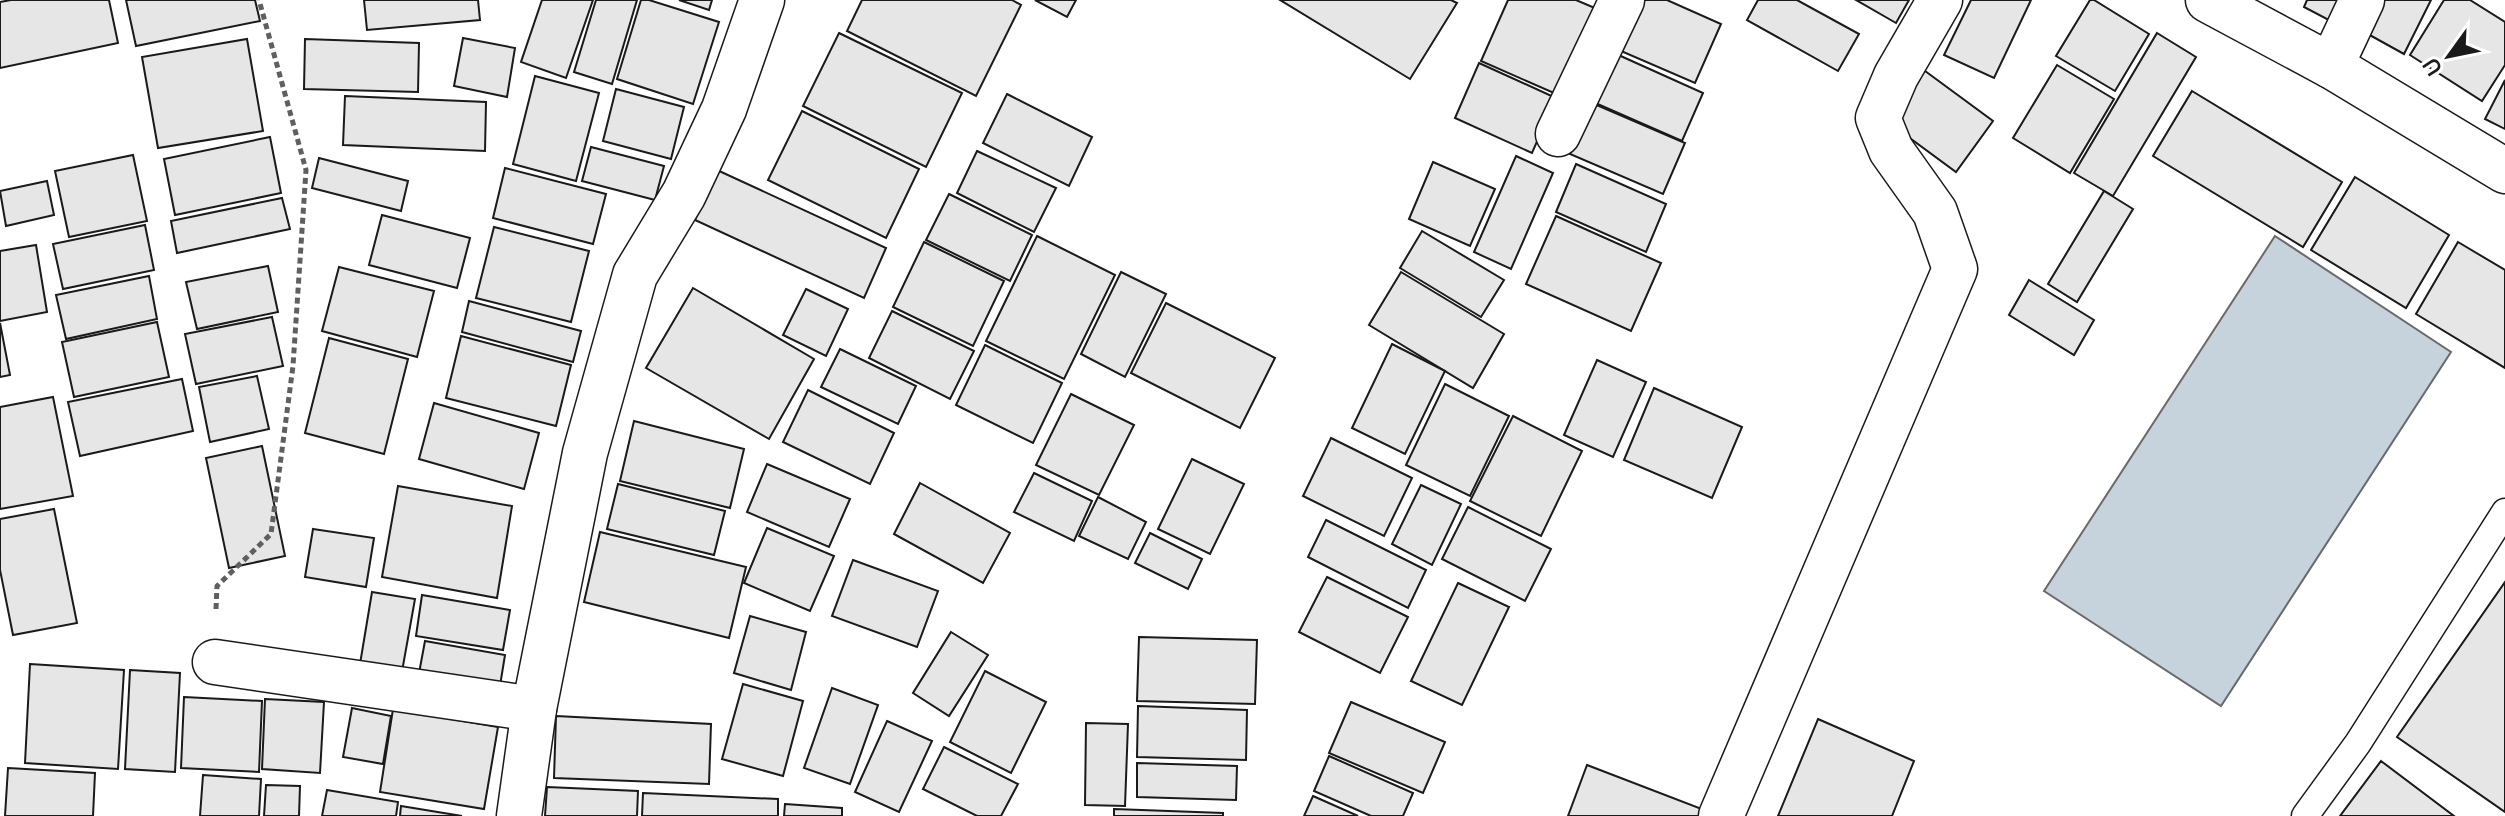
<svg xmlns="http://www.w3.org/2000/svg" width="2505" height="816" font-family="Manrope,sans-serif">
<rect width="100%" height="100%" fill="#fff"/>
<path fill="#c6d2dc" stroke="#6a6a6a" stroke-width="2" d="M2275 236 2451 352 2221 706 2044 591Z"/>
<g fill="#e6e6e6" stroke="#1a1a1a" stroke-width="2">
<path d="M11 0H109L118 43 0 68V2Z"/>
<path d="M126 0H255L260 21 136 46Z"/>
<path d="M364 0H478L480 20 367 30Z"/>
<path d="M542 0H593L566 78 521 62Z"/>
<path d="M596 0H637L612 84 574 72Z"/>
<path d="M641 0H649L719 22 693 104 617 79Z"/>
<path d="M679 0H712L709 10Z"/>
<path d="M862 0H1012L1021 5 976 96 847 31Z"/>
<path d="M1035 0H1076L1067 17Z"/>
<path d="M1280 0H1451L1457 3 1410 79Z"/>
<path d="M1508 0H1576L1602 11 1563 97 1481 61Z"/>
<path d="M1634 0H1667L1721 24 1695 83 1614 48Z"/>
<path d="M1758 0H1797L1859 34 1838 71 1747 20Z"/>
<path d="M1856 0H1909L1896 23Z"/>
<path d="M1971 0H2031L1994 78 1944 55Z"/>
<path d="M2090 0H2094L2149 34 2115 91 2056 56Z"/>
<path d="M2307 0H2356L2342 27 2304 7Z"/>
<path d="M2371 0H2431L2404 54 2357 28Z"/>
<path d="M2444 0H2470L2505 22V65L2482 101 2410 55Z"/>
<path d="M839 33 962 93 926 167 803 106Z"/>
<path d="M2157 33 2196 57 2113 196 2074 173Z"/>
<path d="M463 38 515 48 507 97 454 86Z"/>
<path d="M247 39 263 131 158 148 142 57Z"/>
<path d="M305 39 419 43 418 92 304 89Z"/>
<path d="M1614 53 1703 93 1682 141 1593 102Z"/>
<path d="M1479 63 1556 98 1532 153 1455 118Z"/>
<path d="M2057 65 2114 99 2070 173 2013 138Z"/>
<path d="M1921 68 1993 121 1956 172 1884 119Z"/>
<path d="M535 76 599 93 576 181 513 164Z"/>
<path d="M2505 80V129L2485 119Z"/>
<path d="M616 89 684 107 671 159 603 141Z"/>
<path d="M2192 91 2342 182 2303 247 2153 156Z"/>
<path d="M1007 94 1092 137 1069 186 983 143Z"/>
<path d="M345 96 486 102 485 151 343 145Z"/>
<path d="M1592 103 1685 143 1663 194 1570 154Z"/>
<path d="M802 111 919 169 886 238 768 180Z"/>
<path d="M270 137 281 193 175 215 164 159Z"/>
<path d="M591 147 664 166 655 200 582 181Z"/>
<path d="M977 151 1056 188 1034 232 957 193Z"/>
<path d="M133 155 147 221 69 237 55 171Z"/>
<path d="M1516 156 1553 173 1511 269 1474 252Z"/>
<path d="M319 158 408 181 401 211 312 188Z"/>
<path d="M1433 162 1495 189 1470 246 1409 219Z"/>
<path d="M1576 164 1666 204 1646 252 1556 212Z"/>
<path d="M505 168 606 194 593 244 493 218Z"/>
<path d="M717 170 886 248 864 298 695 220Z"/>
<path d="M2355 177 2449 235 2406 308 2311 250Z"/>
<path d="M47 181 54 215 6 226 0 191Z"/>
<path d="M2104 191 2133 209 2077 302 2048 284Z"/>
<path d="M949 194 1032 235 1010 281 926 240Z"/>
<path d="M282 198 290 229 177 253 171 221Z"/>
<path d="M382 215 470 238 457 288 369 265Z"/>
<path d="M1556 216 1661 263 1631 331 1526 284Z"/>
<path d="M145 225 154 270 63 289 53 244Z"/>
<path d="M494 227 589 251 571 322 476 298Z"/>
<path d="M1422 231 1504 280 1481 317 1400 268Z"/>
<path d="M1037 236 1115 275 1064 379 986 341Z"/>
<path d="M924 242 1004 281 973 346 893 307Z"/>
<path d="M2458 242 2505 270V368L2416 314Z"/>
<path d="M36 245 47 312 0 321V251Z"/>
<path d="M268 266 278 312 197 329 186 282Z"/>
<path d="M339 267 434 291 417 357 322 331Z"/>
<path d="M1121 272 1166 294 1125 377 1081 354Z"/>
<path d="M1401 272 1504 334 1473 388 1369 325Z"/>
<path d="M149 276 157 319 66 339 56 295Z"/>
<path d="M2029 280 2094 320 2074 355 2009 315Z"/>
<path d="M693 288 814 359 769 439 646 368Z"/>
<path d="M806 289 848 309 826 356 783 335Z"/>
<path d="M469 301 581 331 573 362 462 332Z"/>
<path d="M1166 303 1275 358 1240 428 1131 373Z"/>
<path d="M892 311 974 351 950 399 869 358Z"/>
<path d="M272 317 283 366 196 384 185 334Z"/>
<path d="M157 322 169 377 74 397 62 342Z"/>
<path d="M0 323 10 375 0 377Z"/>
<path d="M461 336 571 365 556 426 446 398Z"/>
<path d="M329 338 408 359 384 454 305 433Z"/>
<path d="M1392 344 1445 371 1405 454 1352 428Z"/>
<path d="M985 345 1062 383 1033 443 956 405Z"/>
<path d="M840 349 916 386 898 424 821 387Z"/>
<path d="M1597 360 1646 382 1613 457 1564 435Z"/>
<path d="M257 376 269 429 210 442 199 387Z"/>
<path d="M182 379 193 431 80 456 68 402Z"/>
<path d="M1445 384 1509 416 1470 496 1406 465Z"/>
<path d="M1654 388 1742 427 1712 498 1624 460Z"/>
<path d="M808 390 894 433 870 484 783 442Z"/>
<path d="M1071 394 1134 425 1099 495 1036 465Z"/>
<path d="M53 397 73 496 0 509V407Z"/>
<path d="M434 403 539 433 524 489 419 459Z"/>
<path d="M1513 416 1582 451 1541 536 1470 501Z"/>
<path d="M634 421 744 449 730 508 620 481Z"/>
<path d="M1331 438 1412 478 1384 536 1303 496Z"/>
<path d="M262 446 285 556 229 568 206 458Z"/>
<path d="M1192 459 1244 484 1210 554 1158 529Z"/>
<path d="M767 464 850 499 829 547 747 512Z"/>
<path d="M1034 473 1092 501 1074 541 1014 512Z"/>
<path d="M920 483 1010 533 983 583 894 534Z"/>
<path d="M618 484 725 511 714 555 607 529Z"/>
<path d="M1421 485 1461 504 1432 565 1392 544Z"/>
<path d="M398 486 512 506 497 598 382 577Z"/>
<path d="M1098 497 1146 522 1128 559 1079 536Z"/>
<path d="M1468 507 1551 549 1525 601 1442 559Z"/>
<path d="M54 509 77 623 13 635 0 570V519Z"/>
<path d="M1326 520 1426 570 1408 608 1308 557Z"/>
<path d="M767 528 834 556 810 611 744 583Z"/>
<path d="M313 529 374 538 366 587 305 577Z"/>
<path d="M600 532 746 567 729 638 584 602Z"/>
<path d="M1150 533 1202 559 1188 589 1135 563Z"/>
<path d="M853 560 938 591 917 647 832 616Z"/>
<path d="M1327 577 1408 617 1380 673 1299 632Z"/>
<path d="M2505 582V812L2397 737Z"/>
<path d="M1458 583 1509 607 1462 705 1411 681Z"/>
<path d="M372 592 415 599 401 677 359 670Z"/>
<path d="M422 595 510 610 503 650 416 636Z"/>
<path d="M750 616 806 632 791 690 734 673Z"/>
<path d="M951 632 988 655 949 716 913 693Z"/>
<path d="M1139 637 1257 640 1255 704 1137 701Z"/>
<path d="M425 641 505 655 498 698 417 684Z"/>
<path d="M30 664 124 670 118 769 25 763Z"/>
<path d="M130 670 180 673 175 772 125 769Z"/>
<path d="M985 671 1046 702 1011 773 950 742Z"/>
<path d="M743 684 803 701 783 776 722 759Z"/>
<path d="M832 688 878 705 850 784 804 768Z"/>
<path d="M184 697 262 701 259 772 181 768Z"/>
<path d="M265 699 324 702 320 773 262 769Z"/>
<path d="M1351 702 1445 742 1423 793 1329 753Z"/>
<path d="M1138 706 1247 710 1246 760 1137 757Z"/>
<path d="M352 708 391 716 383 764 343 757Z"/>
<path d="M393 709 498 727 484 809 380 792Z"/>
<path d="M556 716 711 724 709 784 554 778Z"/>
<path d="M1818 719 1914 761 1892 816H1778Z"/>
<path d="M887 721 932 741 899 812 855 792Z"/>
<path d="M1086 723 1128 724 1125 806 1085 805Z"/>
<path d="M944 747 1018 784 1001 816H977L923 789Z"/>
<path d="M1329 756 1413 793 1403 816H1371L1314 791Z"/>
<path d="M2381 761 2454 816H2340Z"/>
<path d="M1137 763 1237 766 1236 800 1137 797Z"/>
<path d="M1587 765 1707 811 1705 816H1568Z"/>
<path d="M8 768 95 773 93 816H5Z"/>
<path d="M203 775 261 779 259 816H200Z"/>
<path d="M266 785 300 786 299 816H264Z"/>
<path d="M547 787 638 791 637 816H545Z"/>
<path d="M327 790 398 802 396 816H322Z"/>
<path d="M643 793 778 799V816H642Z"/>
<path d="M1313 796 1358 816H1304Z"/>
<path d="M785 804 842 808V816H784Z"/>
<path d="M401 806 462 816H400Z"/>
<path d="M1114 809 1223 813V816H1114Z"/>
</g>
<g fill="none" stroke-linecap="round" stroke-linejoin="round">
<g stroke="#1a1a1a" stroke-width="29">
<path id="service" d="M2305 816 2358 743 2505 512"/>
</g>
<g stroke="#1a1a1a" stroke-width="47">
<g id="minor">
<path d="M2331 66 2362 0"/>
<path d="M1558 134 1622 0"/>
<path d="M215 662 534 709"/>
<path d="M519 816 534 709 585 453 635 275 684 194 724 109 762 0"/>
<path d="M1721 816 1955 269 1935 212 1891 150 1878 118 1896 76 1940 0"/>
</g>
</g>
<g stroke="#1a1a1a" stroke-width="47">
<path id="trunk" d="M2208 0 2331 66 2505 171"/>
</g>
<path stroke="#5f5f5f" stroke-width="5" stroke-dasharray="6 4" stroke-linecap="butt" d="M216 609 217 586 271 534 293 366 306 170 259 0"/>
<use href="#service" stroke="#fff" stroke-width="26"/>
<use href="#minor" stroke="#fff" stroke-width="44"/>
<use href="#trunk" stroke="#fff" stroke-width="44"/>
</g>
<g transform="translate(2449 56) rotate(237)" stroke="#ffffff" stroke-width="6" paint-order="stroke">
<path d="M0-6L14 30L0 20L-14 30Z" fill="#1a1a1a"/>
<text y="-12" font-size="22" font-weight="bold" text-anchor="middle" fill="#1a1a1a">U</text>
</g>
</svg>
